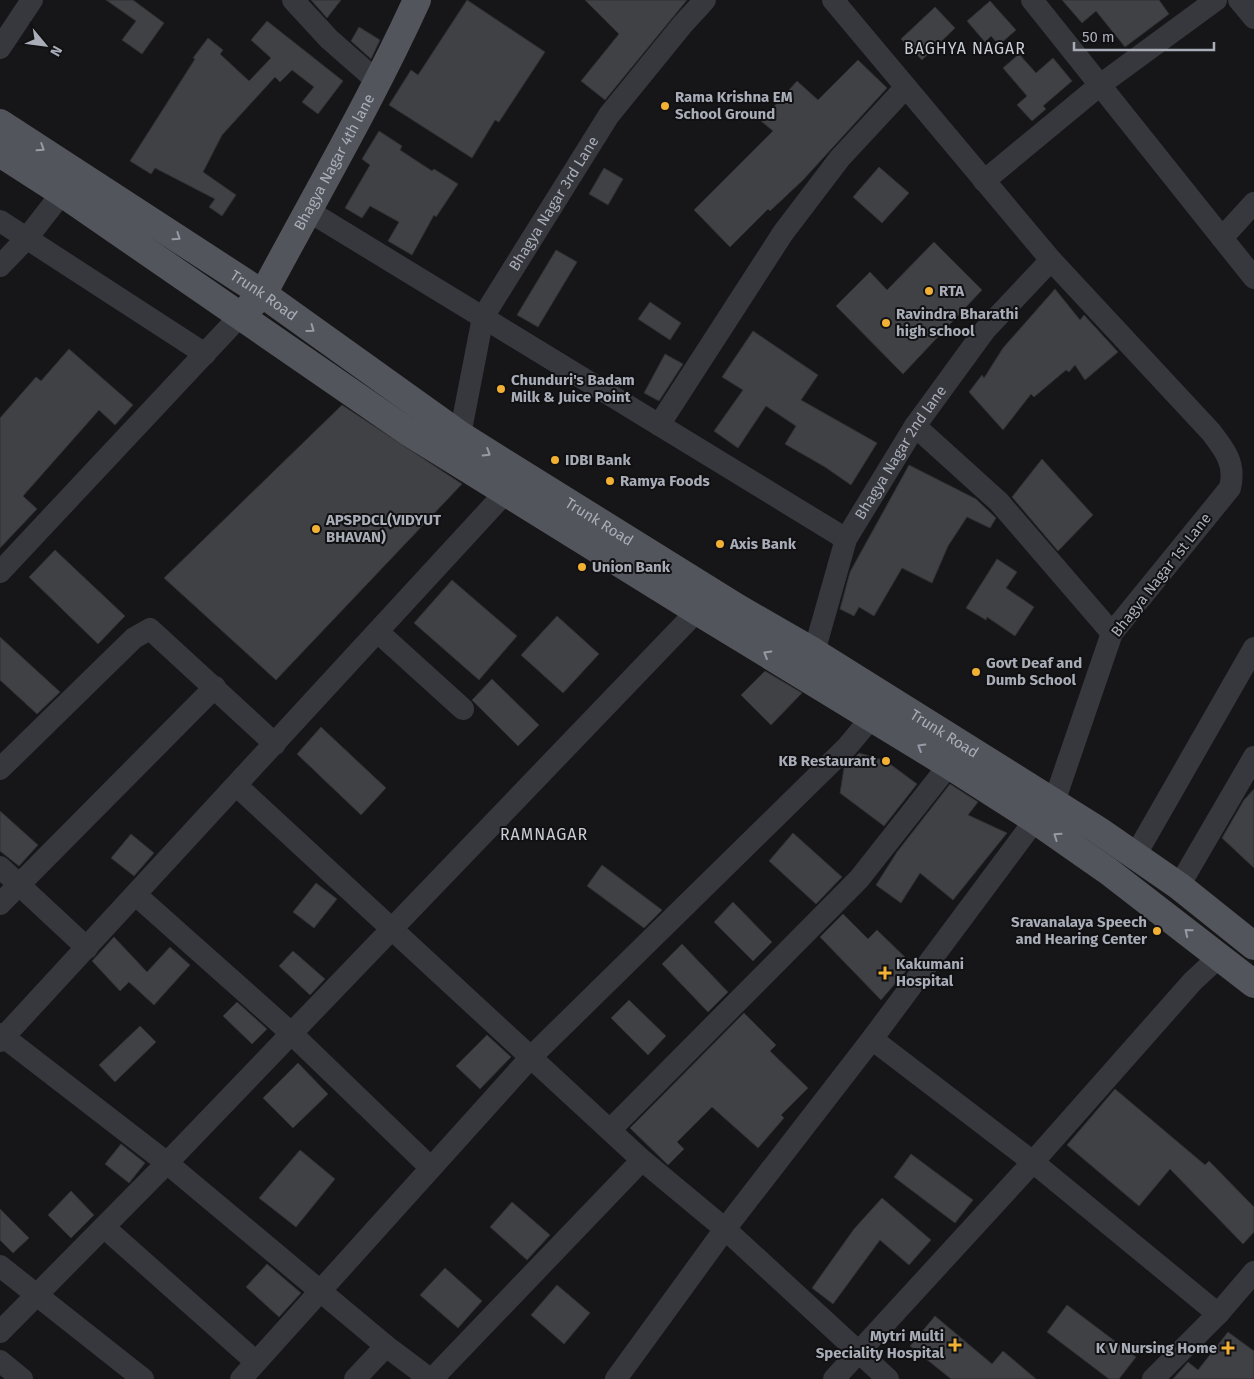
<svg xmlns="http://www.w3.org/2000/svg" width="1254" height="1379" font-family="'Fira Sans',sans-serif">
<rect width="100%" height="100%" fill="#161618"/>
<g fill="#404145" stroke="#303034">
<path d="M106 0H133L164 23 142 54 122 40 136 21Z"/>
<path d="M311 0H341L327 18Z"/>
<path d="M467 0 545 52 499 122 495 120 472 158 389 105 411 70 418 75Z"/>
<path d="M585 0H687L605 100 581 81 619 34Z"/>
<path d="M1062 0H1159L1169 14 1125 47 1096 11 1082 23Z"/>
<path d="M990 1 1016 30 999 45 991 36 985 42 967 21Z"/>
<path d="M935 7 955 28 922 60 901 39Z"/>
<path d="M267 21 343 81 318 114 302 102 314 87 292 70 280 82 275 77 222 135 203 172 236 195 222 216 209 207 215 199 155 168 151 174 130 161 195 59 193 58 208 38 223 50 220 54 249 81 271 58 251 40Z"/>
<path d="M359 27 380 40 371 59 351 41Z"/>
<path d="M1019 54 1036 73 1053 58 1072 81 1043 106 1046 109 1032 121 1017 105 1027 96 1003 68Z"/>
<path d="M858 60 887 88 803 180 770 211 768 209 730 247 694 210 773 131 761 121 797 81 818 100Z"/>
<path d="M379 131 402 146 400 150 432 171 434 169 458 184 436 217 434 215 412 255 388 241 399 222 370 206 362 218 345 208 370 165 362 159Z"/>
<path d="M879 167 909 193 882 223 853 197Z"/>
<path d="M604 168 623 179 608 205 589 194Z"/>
<path d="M934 242 982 290 903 374 836 306 870 272 887 290Z"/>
<path d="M556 250 577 262 538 327 517 315Z"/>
<path d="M1055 289 1080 320 1084 315 1118 352 1085 380 1075 365 1069 372 1066 370 1034 397 1031 394 1003 430 969 392 982 375 984 378 1003 348Z"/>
<path d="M650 302 681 323 670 340 638 319Z"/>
<path d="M753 331 818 375 801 400 877 443 851 485 825 467 785 444 796 426 766 406 738 448 714 431 743 390 722 377Z"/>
<path d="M69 349 133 405 115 425 99 410 23 496 37 509 0 548V418L36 377 41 381Z"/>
<path d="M665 354 683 364 659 401 644 393Z"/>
<path d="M342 405 462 484 276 680 164 578Z"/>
<path d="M1042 459 1093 515 1058 551 1012 497Z"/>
<path d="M909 465 976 499 996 518 990 528 967 517 948 546 932 583 902 568 874 616 859 607 854 616 840 609 850 572Z"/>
<path d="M55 550 125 616 98 644 29 577Z"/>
<path d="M997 559 1017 572 1006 588 1034 607 1015 636 987 617 986 620 966 608Z"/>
<path d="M452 580 517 636 479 680 414 623Z"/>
<path d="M557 616 599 654 563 693 521 655Z"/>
<path d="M0 637 60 692 37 714 0 680Z"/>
<path d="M765 671 802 693 771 725 741 695Z"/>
<path d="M492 679 539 725 518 746 472 700Z"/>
<path d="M321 727 386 788 361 815 297 754Z"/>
<path d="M859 753 886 761 917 784 884 826 840 793 844 768Z"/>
<path d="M950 784 978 802 968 815 1007 833 953 900 920 873 901 903 876 885 897 852Z"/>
<path d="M1254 789V868L1222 838 1244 800Z"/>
<path d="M0 811 38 845 19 866 0 851Z"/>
<path d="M793 833 842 877 816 904 769 861Z"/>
<path d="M131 834 154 853 134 876 111 858Z"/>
<path d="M602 865 662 910 644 928 587 886Z"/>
<path d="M316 883 337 899 314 928 293 912Z"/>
<path d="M733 902 772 942 753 961 714 922Z"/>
<path d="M843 914 868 939 877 930 912 964 881 1000 820 937Z"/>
<path d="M114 937 147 972 170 947 190 965 154 1005 129 982 120 991 92 961Z"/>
<path d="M682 944 728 992 708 1012 662 964Z"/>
<path d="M293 951 325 979 310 995 279 966Z"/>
<path d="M629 1000 666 1036 648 1055 611 1018Z"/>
<path d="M237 1002 267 1029 252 1044 223 1016Z"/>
<path d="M744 1013 776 1045 770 1051 808 1088 781 1115 784 1118 758 1148 712 1107 677 1142 684 1149 668 1165 630 1128Z"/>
<path d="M140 1026 156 1042 115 1082 99 1065Z"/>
<path d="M487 1035 511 1057 480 1089 456 1066Z"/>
<path d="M298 1063 328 1094 293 1128 263 1098Z"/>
<path d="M1115 1089 1205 1165 1209 1161 1254 1207V1232L1243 1244 1170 1169 1139 1206 1067 1145Z"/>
<path d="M121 1144 145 1163 129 1183 105 1164Z"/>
<path d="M300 1150 335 1179 296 1227 259 1198Z"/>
<path d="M911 1154 973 1200 955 1223 894 1177Z"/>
<path d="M71 1191 94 1215 71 1238 48 1215Z"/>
<path d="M882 1198 931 1240 909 1265 880 1240 833 1304 812 1288 854 1229Z"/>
<path d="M512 1202 550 1235 527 1260 490 1227Z"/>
<path d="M0 1209 29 1238 13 1253 0 1240Z"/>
<path d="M267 1264 301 1293 279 1317 246 1287Z"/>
<path d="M445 1268 482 1301 458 1328 420 1295Z"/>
<path d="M557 1285 590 1313 564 1344 531 1315Z"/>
<path d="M1067 1305 1136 1357 1119 1379H1109L1047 1332Z"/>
<path d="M935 1316 992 1364 1003 1351 1036 1379H951L910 1346Z"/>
<path d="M1228 1332 1254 1351V1379H1173L1188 1362 1198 1370Z"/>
</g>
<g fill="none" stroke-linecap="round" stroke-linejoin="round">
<g stroke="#37383d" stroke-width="22">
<path d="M293 0 329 39 378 82"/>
<path d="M833 0 1051 260 1211 432C1225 450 1236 464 1230 488L1112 633 1054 802"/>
<path d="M1032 0 1254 278"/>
<path d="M1239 0 1254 18"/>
<path d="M0 48 32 0"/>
<path d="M984 181 1100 85 1216 0"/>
<path d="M307 210 846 539"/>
<path d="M0 221 205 354"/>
<path d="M1222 238 1254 203"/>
<path d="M0 266 27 238 62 193"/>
<path d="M659 425 783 233 840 158 906 87"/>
<path d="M915 426 999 502 1112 633"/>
<path id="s1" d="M460 435 483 317 609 115 683 24 705 0"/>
<path d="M0 572 240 316"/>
<path d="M378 632 463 709"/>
<path id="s2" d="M806 665 814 652 846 539 915 426 985 330 1051 260"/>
<path d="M0 769 134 638 150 629 275 744"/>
<path d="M237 786 642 1160 725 1229 888 1379"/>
<path d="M1135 856 1254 648"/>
<path d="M0 867 87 948"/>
<path d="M1179 886 1254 757"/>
<path d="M136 895 291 1033 431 1168"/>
<path d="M0 904 215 687"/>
<path d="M0 1034 167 1163 386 1346 430 1379"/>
<path d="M872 1039 1033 1162 1218 1314"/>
<path d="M0 1041 505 493"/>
<path d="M610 1130 859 879 949 765"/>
<path d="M104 1227 256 1362"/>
<path d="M0 1266 143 1379"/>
<path d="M0 1332 167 1163 697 611"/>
<path d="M0 1361 22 1379"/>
<path d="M241 1379 531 1057 847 747 872 717"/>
<path d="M355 1379 386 1346"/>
<path d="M432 1379 642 1160"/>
<path d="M616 1379 725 1229 872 1039 1035 820"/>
<path d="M834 1379 1033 1162 1193 981 1219 957"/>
<path d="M1153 1379 1218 1314 1254 1272"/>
</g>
<g stroke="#53555c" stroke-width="28">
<path id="s3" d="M0 123 263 294 460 435 736 607 814 652 1098 830 1179 886 1254 946"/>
<path d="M0 153 62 193 407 431 697 611 949 765 1035 820 1108 871 1254 984"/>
<path id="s4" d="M249 307 263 294C315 196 371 101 417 0"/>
</g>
</g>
<defs><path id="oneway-chevron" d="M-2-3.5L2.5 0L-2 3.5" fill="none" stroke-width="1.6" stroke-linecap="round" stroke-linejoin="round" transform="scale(1.25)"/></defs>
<g stroke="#979ba6">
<use href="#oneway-chevron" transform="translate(41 148) rotate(33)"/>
<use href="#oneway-chevron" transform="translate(177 237) rotate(34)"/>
<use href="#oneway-chevron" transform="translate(311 329) rotate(36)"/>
<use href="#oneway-chevron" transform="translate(487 453) rotate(32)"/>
<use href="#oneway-chevron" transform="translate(767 654) rotate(-149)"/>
<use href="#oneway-chevron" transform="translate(921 747) rotate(-149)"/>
<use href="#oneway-chevron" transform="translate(1057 836) rotate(-145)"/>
<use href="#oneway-chevron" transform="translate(1188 932) rotate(-141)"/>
</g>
<g fill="#f2b134" stroke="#111113" stroke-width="2">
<circle cx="665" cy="106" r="5"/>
<circle cx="929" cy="291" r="5"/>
<circle cx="886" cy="323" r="5"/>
<circle cx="501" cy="389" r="5"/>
<circle cx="555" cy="460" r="5"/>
<circle cx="610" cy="481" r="5"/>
<circle cx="316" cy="529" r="5"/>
<circle cx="720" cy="544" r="5"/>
<circle cx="582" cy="567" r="5"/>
<circle cx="976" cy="672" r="5"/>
<circle cx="886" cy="761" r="5"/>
<circle cx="1157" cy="931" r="5"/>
<path d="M882.5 965.5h5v5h5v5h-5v5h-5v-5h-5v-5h5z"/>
<path d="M952.5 1337.5h5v5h5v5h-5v5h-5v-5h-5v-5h5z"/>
<path d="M1225.5 1340.5h5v5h5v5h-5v5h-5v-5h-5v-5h5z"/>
</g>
<g text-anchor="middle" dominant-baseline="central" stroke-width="4" stroke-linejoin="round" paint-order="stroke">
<g font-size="15" font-weight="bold" fill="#a8adb8" stroke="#111113" text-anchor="start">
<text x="675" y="97">Rama Krishna EM<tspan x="675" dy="17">School Ground</tspan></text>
<text x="939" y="291">RTA</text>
<text x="896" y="314">Ravindra Bharathi<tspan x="896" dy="17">high school</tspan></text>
<text x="511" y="380">Chunduri's Badam<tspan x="511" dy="17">Milk &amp; Juice Point</tspan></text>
<text x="565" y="460">IDBI Bank</text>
<text x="620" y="481">Ramya Foods</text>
<text x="326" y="520">APSPDCL(VIDYUT<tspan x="326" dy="17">BHAVAN)</tspan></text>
<text x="730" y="544">Axis Bank</text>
<text x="592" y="567">Union Bank</text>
<text x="986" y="663">Govt Deaf and<tspan x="986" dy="17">Dumb School</tspan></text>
<text x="876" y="761" text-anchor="end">KB Restaurant</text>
<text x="1147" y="922" text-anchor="end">Sravanalaya Speech<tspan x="1147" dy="17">and Hearing Center</tspan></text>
<text x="896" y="964">Kakumani<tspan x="896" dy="17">Hospital</tspan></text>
<text x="944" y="1336" text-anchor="end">Mytri Multi<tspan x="944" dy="17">Speciality Hospital</tspan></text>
<text x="1217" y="1348" text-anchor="end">K V Nursing Home</text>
</g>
<g font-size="15" fill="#a8adb8" stroke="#111113">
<text stroke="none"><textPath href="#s4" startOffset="169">Bhagya Nagar 4th lane</textPath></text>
<text stroke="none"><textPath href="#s1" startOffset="254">Bhagya Nagar 3rd Lane</textPath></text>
<text stroke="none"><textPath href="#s3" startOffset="315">Trunk Road</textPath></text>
<text stroke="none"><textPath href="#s2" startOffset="235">Bhagya Nagar 2nd lane</textPath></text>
<text stroke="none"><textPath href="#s3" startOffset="720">Trunk Road</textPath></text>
<text transform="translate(1161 575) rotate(-52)">Bhagya Nagar 1st Lane</text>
<text stroke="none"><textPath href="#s3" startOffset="1125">Trunk Road</textPath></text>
</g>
<g font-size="16" letter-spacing="1" fill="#c9ccd4" stroke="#111113">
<text x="965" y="48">BAGHYA NAGAR</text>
<text x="544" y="834">RAMNAGAR</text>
</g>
</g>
<g transform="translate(45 45) rotate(119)" stroke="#111113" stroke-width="4" paint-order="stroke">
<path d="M0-4L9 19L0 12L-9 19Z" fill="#a8adb8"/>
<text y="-8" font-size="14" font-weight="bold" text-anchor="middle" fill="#a8adb8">N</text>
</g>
<path d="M1074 42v8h140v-8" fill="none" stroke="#a8adb8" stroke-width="2.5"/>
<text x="1082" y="42" font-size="15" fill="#a8adb8" stroke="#111113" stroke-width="4" paint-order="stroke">50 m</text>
</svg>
